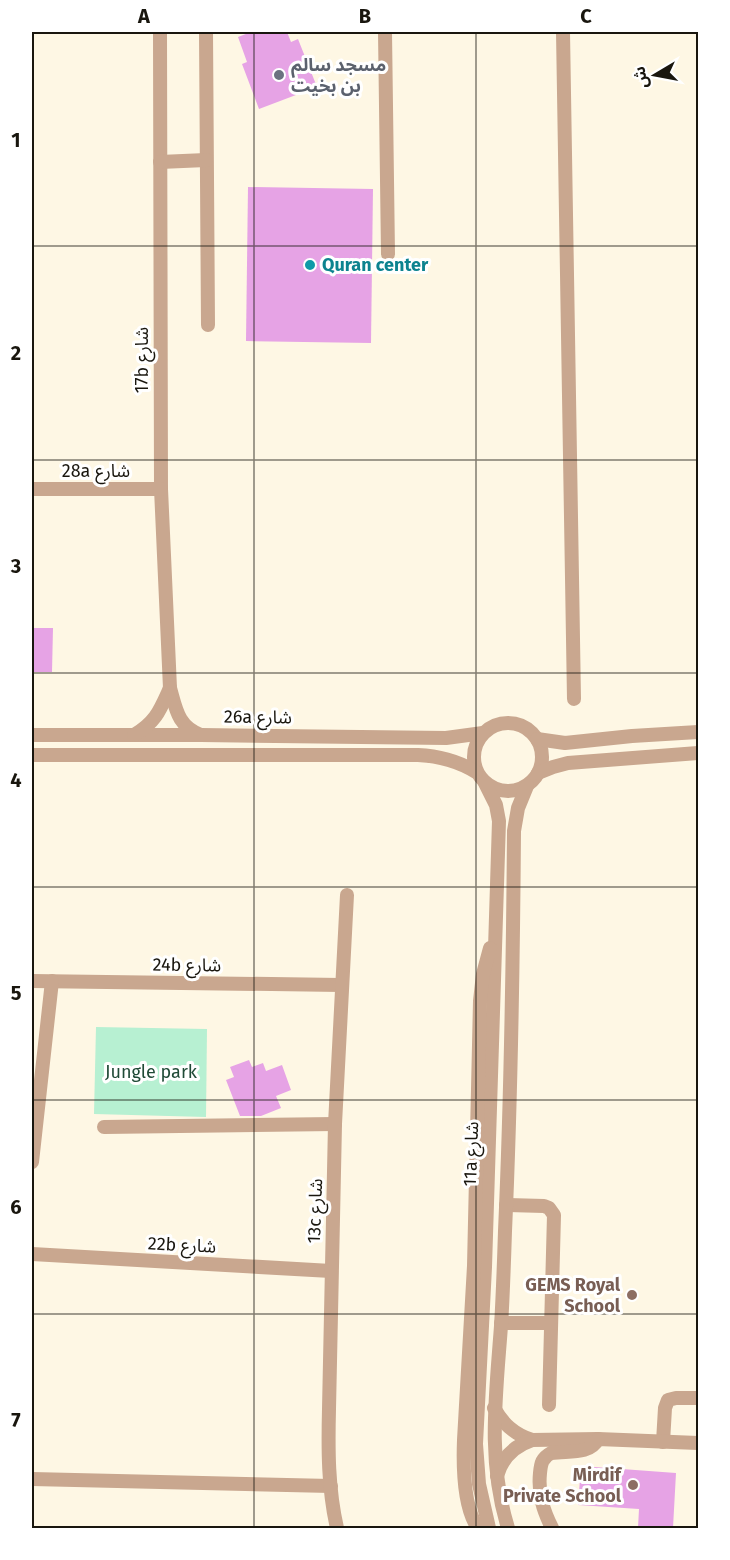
<svg xmlns="http://www.w3.org/2000/svg" width="730" height="1560" font-family="'Fira Sans','Noto Sans Arabic',sans-serif">
<rect width="100%" height="100%" fill="#fef7e4"/>
<path fill="#b7f0d2" d="M96 1027 207 1029 206 1117 94 1114Z"/>
<g fill="#e6a3e5">
<path d="M251 32H287L291 42 298 39 317 87 259 109 242 64 247 62 238 37Z"/>
<path d="M248 187 373 189 371 343 246 341Z"/>
<path d="M32 628H53L52 672H32Z"/>
<path d="M249 1060 252 1067 263 1063 266 1071 282 1065 291 1090 276 1096 281 1108 261 1116H240L226 1080 234 1077 230 1067Z"/>
<path d="M581 1466 676 1473 673 1528H638L639 1509 578 1505Z"/>
</g>
<g fill="none" stroke-linecap="round" stroke-linejoin="round">
<g stroke="#c9a78f" stroke-width="14">
<path d="M160 32 161 489 170 688C176 709 178 727 201 735"/>
<path d="M206 32 208 325"/>
<path d="M385 32 388 254"/>
<path d="M563 32 574 699"/>
<path d="M160 162 206 160"/>
<path d="M32 489H161"/>
<circle cx="508" cy="757" r="34"/>
<path d="M32 735H201L446 738 483 733"/>
<path d="M134 735C156 722 160 710 170 688"/>
<path d="M537 739 565 743 632 736 698 732"/>
<path d="M32 755H418C439 756 458 761 476 772"/>
<path d="M538 773 553 767 568 763 698 753"/>
<path d="M485 783 496 805 499 821 485 1267 476 1444 479 1484 489 1528"/>
<path d="M32 981 341 985"/>
<path d="M104 1127 335 1124"/>
<path d="M32 1162 52 981"/>
<path d="M506 1205 544 1206 549 1208 554 1215 549 1405"/>
<path d="M32 1254 331 1271"/>
<path d="M501 1323H551"/>
<path d="M494 1408C503 1424 514 1434 532 1440"/>
<path d="M663 1442 665 1408 668 1400 676 1398H698"/>
<path d="M497 1476C502 1458 514 1446 532 1440L598 1439 698 1443"/>
<path d="M32 1479 331 1486"/>
<path d="M337 1528C328 1489 328 1449 329 1409L335 1124 347 895"/>
<path d="M478 1528C463 1507 463 1466 464 1440L474 1266 480 1001 483 974 490 948"/>
<path d="M508 1528C487 1460 496 1395 501 1326 503 1294 504 1262 505 1231 511 1098 513 964 514 831L518 808 527 786"/>
<path d="M552 1528C543 1510 538 1494 540 1473 541 1463 542 1458 551 1453 567 1450 589 1456 598 1439"/>
</g>
</g>
<path fill="none" stroke="#19160e" stroke-width="1.5" stroke-opacity="0.55" d="M254 32V1528M476 32V1528M32 246H698M32 460H698M32 673H698M32 887H698M32 1100H698M32 1314H698"/>
<circle fill="#6b7280" stroke="#fff" stroke-width="2" cx="279" cy="75" r="6"/>
<circle fill="#0f9aa8" stroke="#fff" stroke-width="2" cx="310" cy="265" r="6"/>
<g fill="#8d6e63" stroke="#fff" stroke-width="2">
<circle cx="632" cy="1295" r="6"/>
<circle cx="633" cy="1485" r="6"/>
</g>
<g text-anchor="middle" dominant-baseline="central" stroke-width="6" stroke-linejoin="round" paint-order="stroke">
<g font-size="18" font-weight="bold" fill="#5b616d" stroke="#fff" text-anchor="start">
<text x="291" y="65">مسجد سالم<tspan x="291" dy="21">بن بخيت</tspan></text>
</g>
<g font-size="18" font-weight="bold" fill="#0d838f" stroke="#fff" text-anchor="start">
<text x="322" y="265">Quran center</text>
</g>
<g font-size="18" fill="#19160e" stroke="#fff">
<text transform="translate(142 360) rotate(-90)">17b شارع</text>
<text x="96" y="471">28a شارع</text>
<text transform="translate(258 717) rotate(1)">26a شارع</text>
<text transform="translate(187 965) rotate(1)">24b شارع</text>
<text transform="translate(471 1154) rotate(-88)">11a شارع</text>
<text transform="translate(315 1211) rotate(-88)">13c شارع</text>
<text transform="translate(182 1245) rotate(3)">22b شارع</text>
</g>
<g font-size="18" fill="#204b37" stroke="#fff">
<text x="151" y="1072">Jungle park</text>
</g>
<g font-size="18" font-weight="bold" fill="#785e54" stroke="#fff" text-anchor="end">
<text x="620" y="1285">GEMS Royal<tspan x="620" dy="21">School</tspan></text>
<text x="621" y="1475">Mirdif<tspan x="621" dy="21">Private School</tspan></text>
</g>
</g>
<rect width="730" height="1560" fill="none" stroke="#ffffff" stroke-width="66"/>
<g transform="translate(655 75) rotate(260)" stroke="#ffffff" stroke-width="4.5" paint-order="stroke">
<path d="M0-4.5L10 22L0 15L-10 22Z" fill="#19160e"/>
<text y="-9" font-size="16" font-weight="bold" text-anchor="middle" fill="#19160e">ش</text>
</g>
<rect x="33" y="33" width="664" height="1494" fill="none" stroke="#19160e" stroke-width="2"/>
<g font-size="20" text-anchor="middle" font-weight="bold" fill="#19160e">
<text x="144" y="23">A</text>
<text x="365" y="23">B</text>
<text x="586" y="23">C</text>
<text x="16" y="147">1</text>
<text x="16" y="360">2</text>
<text x="16" y="573">3</text>
<text x="16" y="787">4</text>
<text x="16" y="1000">5</text>
<text x="16" y="1214">6</text>
<text x="16" y="1427">7</text>
</g>
</svg>
